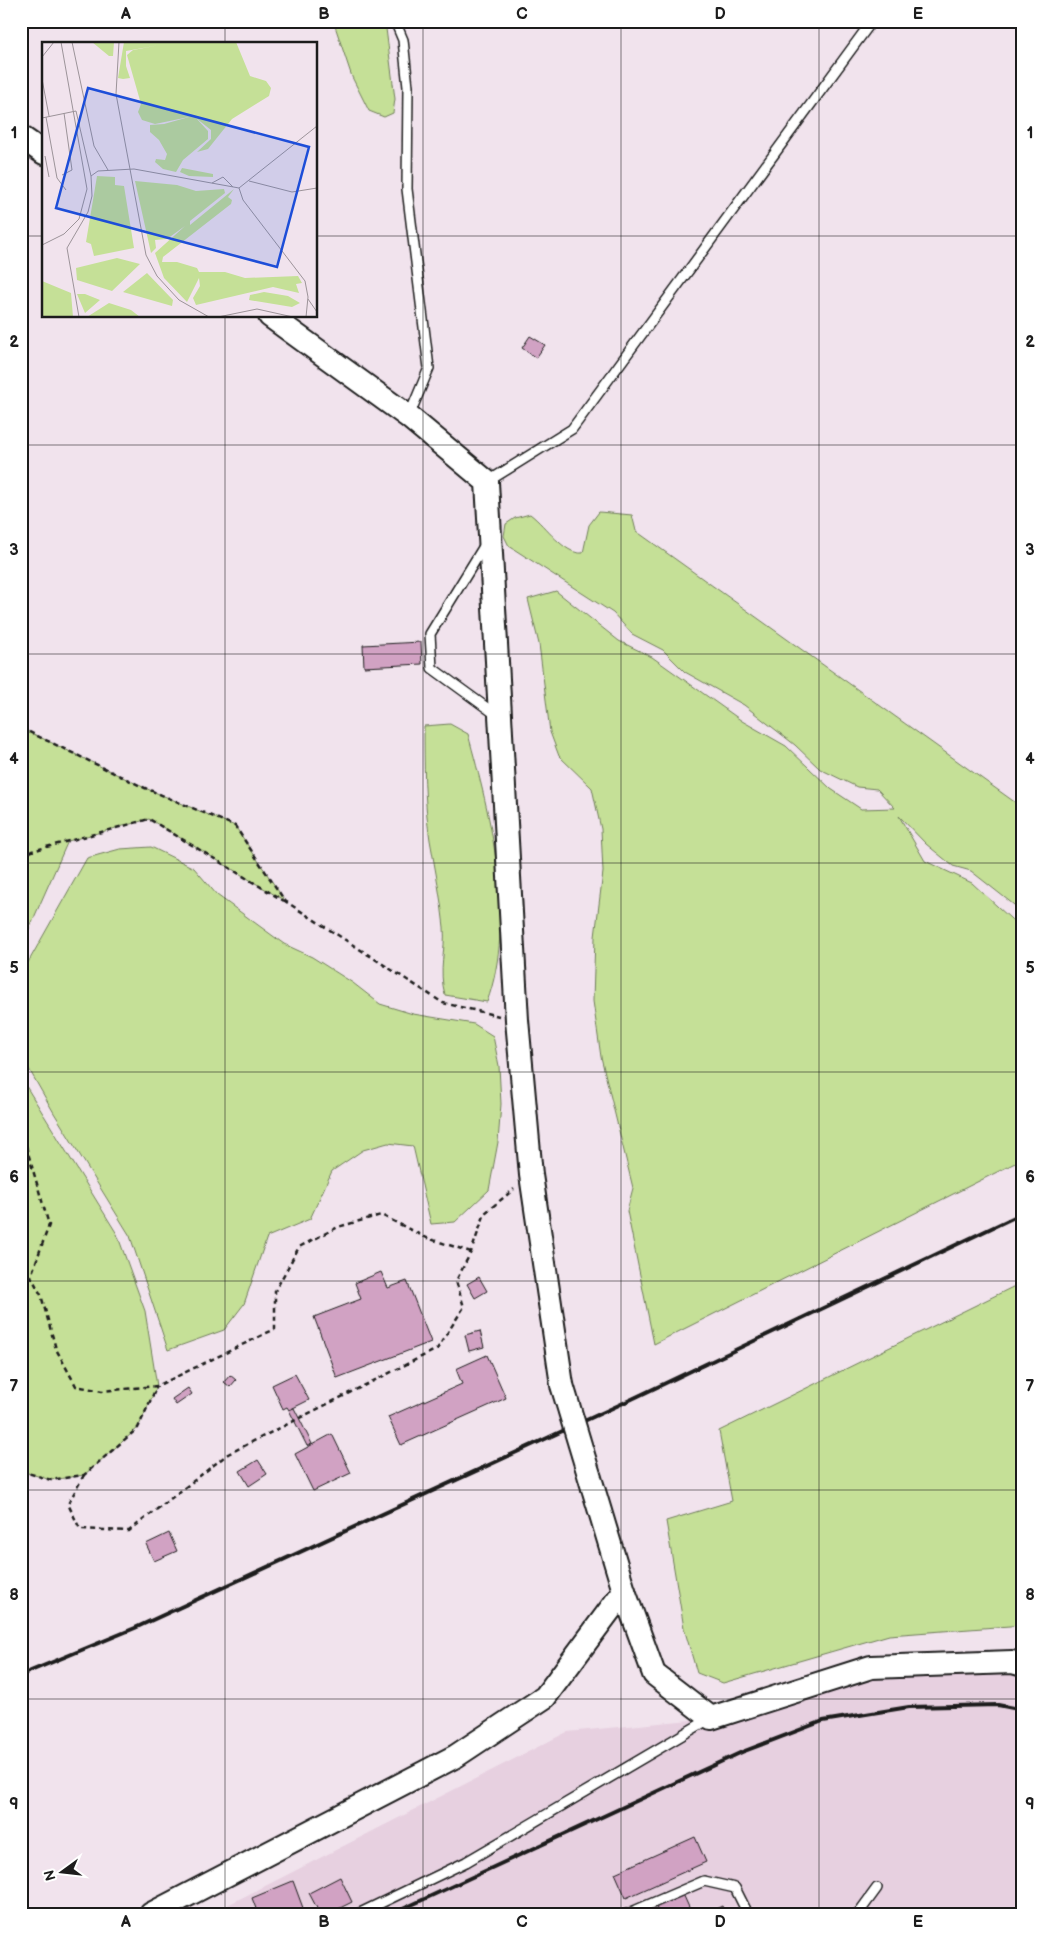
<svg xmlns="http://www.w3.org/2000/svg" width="1044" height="1935" font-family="'Balsamiq Sans',sans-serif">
<rect width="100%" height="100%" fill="#f1e3ed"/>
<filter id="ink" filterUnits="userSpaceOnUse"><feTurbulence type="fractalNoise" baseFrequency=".02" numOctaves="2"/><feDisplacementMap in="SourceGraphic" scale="10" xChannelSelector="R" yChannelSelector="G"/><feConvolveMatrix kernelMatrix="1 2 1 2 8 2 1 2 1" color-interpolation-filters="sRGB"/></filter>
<g filter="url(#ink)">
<path fill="#e7d0e0" d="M1023 1665V1914H210L567 1732 711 1718 871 1667Z"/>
<g fill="#c5e097" stroke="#707e5a">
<path d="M341 21H385L395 99 393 113 384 117 369 111 352 77 335 26Z"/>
<path d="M599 512 632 515 636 531 1023 808V912L971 871 953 866 926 844 899 816 925 861 972 883 1023 930V1159L654 1344 627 1211 633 1188 601 1057 593 1001 595 937 603 872 601 829 592 788 559 756 550 732 539 644 528 599 556 591 619 641 652 657 742 721 786 746 831 789 861 809 895 808 877 789 857 787 820 769 795 745 744 705 685 672 663 650 632 634 613 613 509 546 504 536 506 524 515 518 530 514C546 526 564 555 583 553L589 525Z"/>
<path d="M450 724 468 734C490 815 517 920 487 1002L445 995C438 969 446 952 444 927 441 897 435 869 430 840 424 802 424 763 424 726Z"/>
<path d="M21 728 145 788 235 826 285 901 149 819 68 841 21 947Z"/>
<path d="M151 847 194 868 217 895 284 944 312 957 353 983 380 1004 413 1014 474 1024 493 1036 499 1066 501 1104 498 1142 489 1190 455 1222 431 1224 413 1146 388 1143 363 1150 332 1171 310 1219 267 1237 244 1304 224 1330 168 1350 130 1236 54 1113 21 1055V975L87 858 120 849Z"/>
<path d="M21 1078 117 1234 145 1311 157 1386 138 1428 84 1475 51 1480 21 1471Z"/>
<path d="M1023 1282V1625L889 1635 723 1683 697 1673 684 1628 666 1521 732 1501 719 1431Z"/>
</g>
<g fill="#d1a2c3" stroke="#1c1c1c">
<path d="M530 336 545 345 536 358 522 348Z"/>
<path d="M421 642 422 664 364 667 363 645Z"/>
<path d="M381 1272 388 1288 407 1281 431 1342 337 1378 314 1317 361 1299 355 1283Z"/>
<path d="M479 1277 487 1291 475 1298 467 1284Z"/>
<path d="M480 1331 484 1347 469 1351 465 1335Z"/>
<path d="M487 1355 506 1398 401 1445 388 1417 462 1384 456 1369Z"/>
<path d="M295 1374 309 1400 289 1410 287 1407 283 1409 272 1385Z"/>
<path d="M230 1375 236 1380 230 1387 224 1382Z"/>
<path d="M188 1388 192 1394 176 1405 172 1399Z"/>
<path d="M294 1408 312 1444 307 1446 289 1410Z"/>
<path d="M332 1434 351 1473 313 1491 295 1454Z"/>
<path d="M258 1460 267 1474 249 1486 240 1471Z"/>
<path d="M169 1533 177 1551 154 1561 146 1544Z"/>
<path d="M695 1837 706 1862 626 1898 615 1873Z"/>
<path d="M340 1877 352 1902 328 1914H320L309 1893Z"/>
<path d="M293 1881 303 1908 294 1911 295 1914H258L252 1898Z"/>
<path d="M683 1894 692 1914H659L656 1907Z"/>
<path d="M722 1906 725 1914H705Z"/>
</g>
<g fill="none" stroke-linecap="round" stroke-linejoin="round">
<g stroke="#1c1c1c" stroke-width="12">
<g id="service">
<path d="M395 21 403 40 408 87 407 189 429 368 409 416"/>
<path d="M487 482 572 429 872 21"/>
<path d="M486 543 430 634 432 668 498 716"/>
<path d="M358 1914 466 1862 711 1718"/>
<path d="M627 1914 704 1881 735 1888 748 1914"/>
<path d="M858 1914 877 1888"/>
</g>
</g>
<g stroke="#1c1c1c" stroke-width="26">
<g id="tertiary">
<path d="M21 137 44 153"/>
<path d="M270 316 409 417 487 482 517 1020 531 1175 562 1385"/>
<path d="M593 1488 624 1591 654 1674 711 1718 871 1667 1012 1662 1023 1665"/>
<path d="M151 1914 456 1756 545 1697 624 1591"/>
</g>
</g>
<g stroke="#1c1c1c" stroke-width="2.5" stroke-dasharray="5 4" stroke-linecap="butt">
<path d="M21 728 145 788 235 826 285 901 443 1003 499 1016"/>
<path d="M21 856 32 851 149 819 284 901"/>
<path d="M21 1129 49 1225 31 1276"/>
<path d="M21 1273 31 1276 41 1295 56 1349 76 1386 102 1391 157 1386 275 1329V1291L299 1247 338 1227 381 1215 427 1238 471 1252"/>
<path d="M21 1471 51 1480 84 1475 138 1428 157 1386"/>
<path d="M84 1475 68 1504 80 1529 129 1531 228 1454 437 1349 464 1307 456 1281 471 1252 485 1213 514 1189"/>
</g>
<use href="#service" stroke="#fff" stroke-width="9"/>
<use href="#tertiary" stroke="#fff" stroke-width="22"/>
<g stroke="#1c1c1c" stroke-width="4">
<path d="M21 1675 135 1628 632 1399 1023 1213"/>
<path d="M392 1914 742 1752 823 1721 909 1707 998 1705 1023 1710"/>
</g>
<g stroke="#1c1c1c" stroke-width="26" stroke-linecap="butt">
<path id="tertiary-bridge" d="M562 1385 593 1488"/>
</g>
<use href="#tertiary-bridge" stroke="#fff" stroke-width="22"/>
</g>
</g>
<path fill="none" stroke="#1c1c1c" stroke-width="1" stroke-opacity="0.55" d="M225 21V44M423 21V1914M621 21V1914M819 21V1914M21 236H44M316 236H1023M225 316V1914M21 445H1023M21 654H1023M21 863H1023M21 1072H1023M21 1281H1023M21 1490H1023M21 1699H1023"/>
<g transform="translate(42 42)">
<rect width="275" height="275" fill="#f1e3ed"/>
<path d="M50 0H72L71 14H67ZM82 0H194L208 34 224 39 229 46 227 54 190 77 166 107 155 110 169 97V88L154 76 166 89V97L141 118 134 130 121 127 113 120 114 117 123 118 125 112 117 98 108 90V83L122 82 147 75 113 82 100 78 96 70 99 62 85 13 91 8 118 3 84 9V24L88 36 81 37 76 36ZM140 126 171 132V135L147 134 138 130ZM55 134 73 135V143L82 144 92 206 52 214 49 202 44 200ZM93 139 135 143 154 149 182 147 183 151 148 179V183L192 147 186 155 190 158 189 162 121 215 120 220H135L155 226 157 230H183L203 236 256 234 260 241 254 242 257 251 231 245 154 263 151 256 158 244 157 236 145 260 122 236 113 211 143 184 125 197 113 198 114 206 109 211ZM75 216 98 222 70 249 35 238 34 226ZM105 231 131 258 130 264 81 250ZM0 239 29 251 31 275H0ZM222 250 246 254 258 261 250 265 207 258 208 253ZM35 252H43L58 258 43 271ZM67 261 89 268 98 275H45Z" fill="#c5e097"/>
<path fill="none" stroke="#9c9399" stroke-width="1" d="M30 0 52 104 66 128M77 0 74 52 104 213 115 234 137 258 167 275M0 15 12 0M0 37 7 74M4 75 15 136 24 148M0 76 34 69 49 134M3 114 7 135M20 133 30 128 22 71M207 139 250 150 275 146M170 141 181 135 191 145M197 146 201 158 263 239 266 255 264 275M0 203 22 192 37 177 45 147 19 0M266 257 275 270M37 275 25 206 46 170 50 154 49 134 56 129 92 127 197 146 275 84M176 275 215 267 251 275"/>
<path fill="#1d4ed8" fill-opacity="0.15" stroke="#1d4ed8" stroke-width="2.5" d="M46 46 267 105 235 225 14 166Z"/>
<rect width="275" height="275" fill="none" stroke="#1c1c1c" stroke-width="2.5"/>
</g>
<rect width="1044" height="1935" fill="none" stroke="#fff" stroke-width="55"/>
<g transform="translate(62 1872) rotate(255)" stroke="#ffffff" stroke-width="4" paint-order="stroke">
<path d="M0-4L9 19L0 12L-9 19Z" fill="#1c1c1c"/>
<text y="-8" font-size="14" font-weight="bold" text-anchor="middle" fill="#1c1c1c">N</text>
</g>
<rect x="28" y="28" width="988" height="1880" fill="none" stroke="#1c1c1c" stroke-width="2"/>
<g font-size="16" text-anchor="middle" font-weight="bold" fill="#1c1c1c">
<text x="126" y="19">A</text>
<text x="324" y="19">B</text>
<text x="522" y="19">C</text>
<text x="720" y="19">D</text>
<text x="918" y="19">E</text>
<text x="14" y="138">1</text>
<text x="1030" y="138">1</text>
<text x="14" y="347">2</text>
<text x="1030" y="347">2</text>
<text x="14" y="555">3</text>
<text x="1030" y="555">3</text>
<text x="14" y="764">4</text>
<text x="1030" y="764">4</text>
<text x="14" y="973">5</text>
<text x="1030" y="973">5</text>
<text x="14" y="1182">6</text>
<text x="1030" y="1182">6</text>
<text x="14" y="1391">7</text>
<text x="1030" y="1391">7</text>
<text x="14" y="1600">8</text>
<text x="1030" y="1600">8</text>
<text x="14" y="1809">9</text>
<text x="1030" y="1809">9</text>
<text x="126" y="1927">A</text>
<text x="324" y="1927">B</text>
<text x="522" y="1927">C</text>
<text x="720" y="1927">D</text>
<text x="918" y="1927">E</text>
</g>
</svg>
